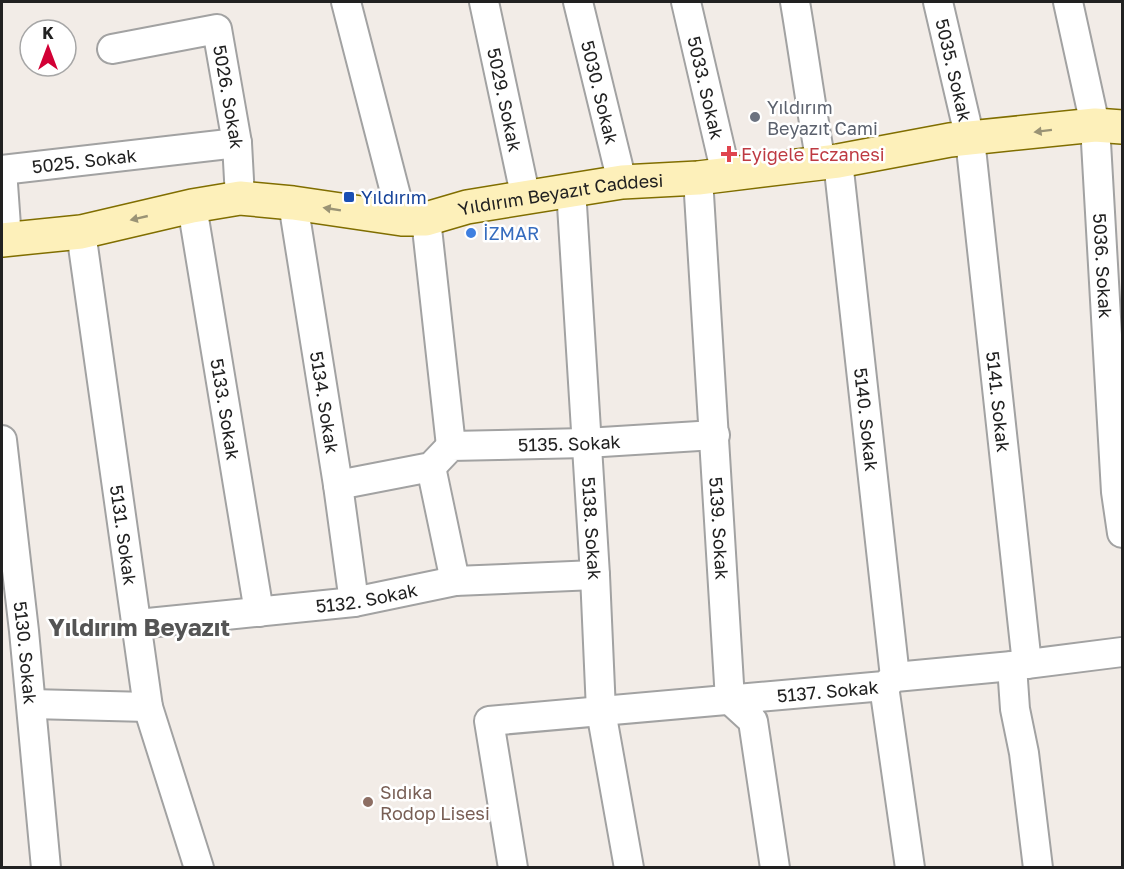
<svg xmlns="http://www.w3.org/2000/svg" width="1124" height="869" font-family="'Golos Text',sans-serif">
<rect width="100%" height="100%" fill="#f2ece7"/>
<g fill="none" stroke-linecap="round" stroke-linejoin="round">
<g stroke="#a2a2a2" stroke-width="32">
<g id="minor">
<path d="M346 2 402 219"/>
<path id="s1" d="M484 2 526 199"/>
<path id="s2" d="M578 2 622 182"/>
<path id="s3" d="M686 2 726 174"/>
<path d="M795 2C804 55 811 109 821 163"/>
<path id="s4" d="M938 2 970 139 1027 664"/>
<path id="s5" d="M1068 2 1095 125 1116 492 1122 533"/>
<path id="s6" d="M112 49 217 29 237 143 240 198"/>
<path id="s7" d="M838 161 895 677"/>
<path id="s8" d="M698 178 730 700 753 721 775 868"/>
<path id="s9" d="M571 189 595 575 601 711 629 868"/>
<path id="s10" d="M293 203 338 485 354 602"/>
<path id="s11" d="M192 206 259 612"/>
<path d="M426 219 451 446"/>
<path id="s12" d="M81 232 148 707 199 868"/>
<path id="s13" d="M7 240 2 170 237 143"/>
<path id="s14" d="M2 440 24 631 46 868"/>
<path d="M431 467 455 581"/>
<path id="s15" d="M338 485 431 467 451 446 586 443 715 435"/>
<path id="s16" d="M138 624 354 602 455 581 595 575"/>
<path d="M1012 666 1015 709 1024 753 1038 868"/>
<path d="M884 686 910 868"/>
<path d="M31 704 148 707"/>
<path id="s17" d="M513 868 489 721 884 686 895 677 1012 666 1122 652"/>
</g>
</g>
<g stroke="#806e00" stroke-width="36">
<g id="secondary">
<path id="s18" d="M2 240 81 232 192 206 240 198 293 203 402 219H426L467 207 622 182 698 178 838 161 950 140 1095 125 1122 127"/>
</g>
</g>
<use href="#minor" stroke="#fff" stroke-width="28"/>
<use href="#secondary" stroke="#fdf0ba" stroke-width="33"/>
</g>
<defs><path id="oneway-solid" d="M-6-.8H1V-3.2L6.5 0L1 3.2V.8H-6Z" transform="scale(1.5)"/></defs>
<g fill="#9a9375">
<use href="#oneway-solid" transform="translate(1043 131) rotate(173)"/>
<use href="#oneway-solid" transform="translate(332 209) rotate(-171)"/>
<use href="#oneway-solid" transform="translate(139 218) rotate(167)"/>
</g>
<circle fill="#6b7280" stroke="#fff" stroke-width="2" cx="755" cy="117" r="6"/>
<path fill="#e0444e" stroke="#fff" stroke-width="2" d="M726 145h6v6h6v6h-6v6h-6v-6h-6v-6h6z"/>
<rect fill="#1a4fb4" stroke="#fff" stroke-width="2" x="343" y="191" width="12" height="12" rx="3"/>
<circle fill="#3f7fe0" stroke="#fff" stroke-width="2" cx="471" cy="233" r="6"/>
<circle fill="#8d6e63" stroke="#fff" stroke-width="2" cx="368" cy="802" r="6"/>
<g text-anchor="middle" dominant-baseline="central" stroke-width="5" stroke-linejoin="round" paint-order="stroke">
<g font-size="18" fill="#212121" stroke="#fff">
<text stroke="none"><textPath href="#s4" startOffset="70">5035. Sokak</textPath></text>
<text stroke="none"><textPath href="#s3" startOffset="88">5033. Sokak</textPath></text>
<text stroke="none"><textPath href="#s2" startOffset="93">5030. Sokak</textPath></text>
<text stroke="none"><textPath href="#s6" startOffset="176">5026. Sokak</textPath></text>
<text stroke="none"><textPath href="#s1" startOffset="100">5029. Sokak</textPath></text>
<text stroke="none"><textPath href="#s13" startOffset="153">5025. Sokak</textPath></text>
<text stroke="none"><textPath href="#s18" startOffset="567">Yıldırım Beyazıt Caddesi</textPath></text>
<text stroke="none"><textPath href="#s5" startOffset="267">5036. Sokak</textPath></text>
<text stroke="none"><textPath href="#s4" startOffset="405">5141. Sokak</textPath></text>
<text stroke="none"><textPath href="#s10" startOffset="202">5134. Sokak</textPath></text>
<text stroke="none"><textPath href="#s11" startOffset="206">5133. Sokak</textPath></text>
<text stroke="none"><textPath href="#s7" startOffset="260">5140. Sokak</textPath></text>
<text stroke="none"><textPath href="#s15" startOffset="242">5135. Sokak</textPath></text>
<text stroke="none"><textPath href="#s8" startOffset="351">5139. Sokak</textPath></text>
<text stroke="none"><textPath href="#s9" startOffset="340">5138. Sokak</textPath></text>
<text stroke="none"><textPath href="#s12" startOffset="306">5131. Sokak</textPath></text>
<text stroke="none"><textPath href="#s16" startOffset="230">5132. Sokak</textPath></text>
<text stroke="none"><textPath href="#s14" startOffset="214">5130. Sokak</textPath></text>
<text stroke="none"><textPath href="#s17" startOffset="489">5137. Sokak</textPath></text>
</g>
<g font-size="18" fill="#5b616d" stroke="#fff" text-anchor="start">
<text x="767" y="107">Yıldırım<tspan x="767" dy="21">Beyazıt Cami</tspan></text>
</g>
<g font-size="18" fill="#be3a42" stroke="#fff" text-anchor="start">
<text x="741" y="154">Eyigele Eczanesi</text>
</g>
<g font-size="18" fill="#164399" stroke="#fff" text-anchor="start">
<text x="361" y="197">Yıldırım</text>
</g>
<g font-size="18" fill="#366cbe" stroke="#fff" text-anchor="start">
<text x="483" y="233">İZMAR</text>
</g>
<g font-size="18" fill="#785e54" stroke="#fff" text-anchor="start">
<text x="380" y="792">Sıdıka<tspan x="380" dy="21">Rodop Lisesi</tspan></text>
</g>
<g font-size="24" font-weight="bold" fill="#545454" stroke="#fff">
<text x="139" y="626">Yıldırım Beyazıt</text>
</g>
</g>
<rect width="1124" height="869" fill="none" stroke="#212121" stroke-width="6"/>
<g transform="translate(48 48)"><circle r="28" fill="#ffffff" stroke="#a6a6a6" stroke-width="1.5"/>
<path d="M0-4.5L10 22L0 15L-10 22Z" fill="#d20035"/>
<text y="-9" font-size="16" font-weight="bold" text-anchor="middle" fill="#212121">K</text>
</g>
</svg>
